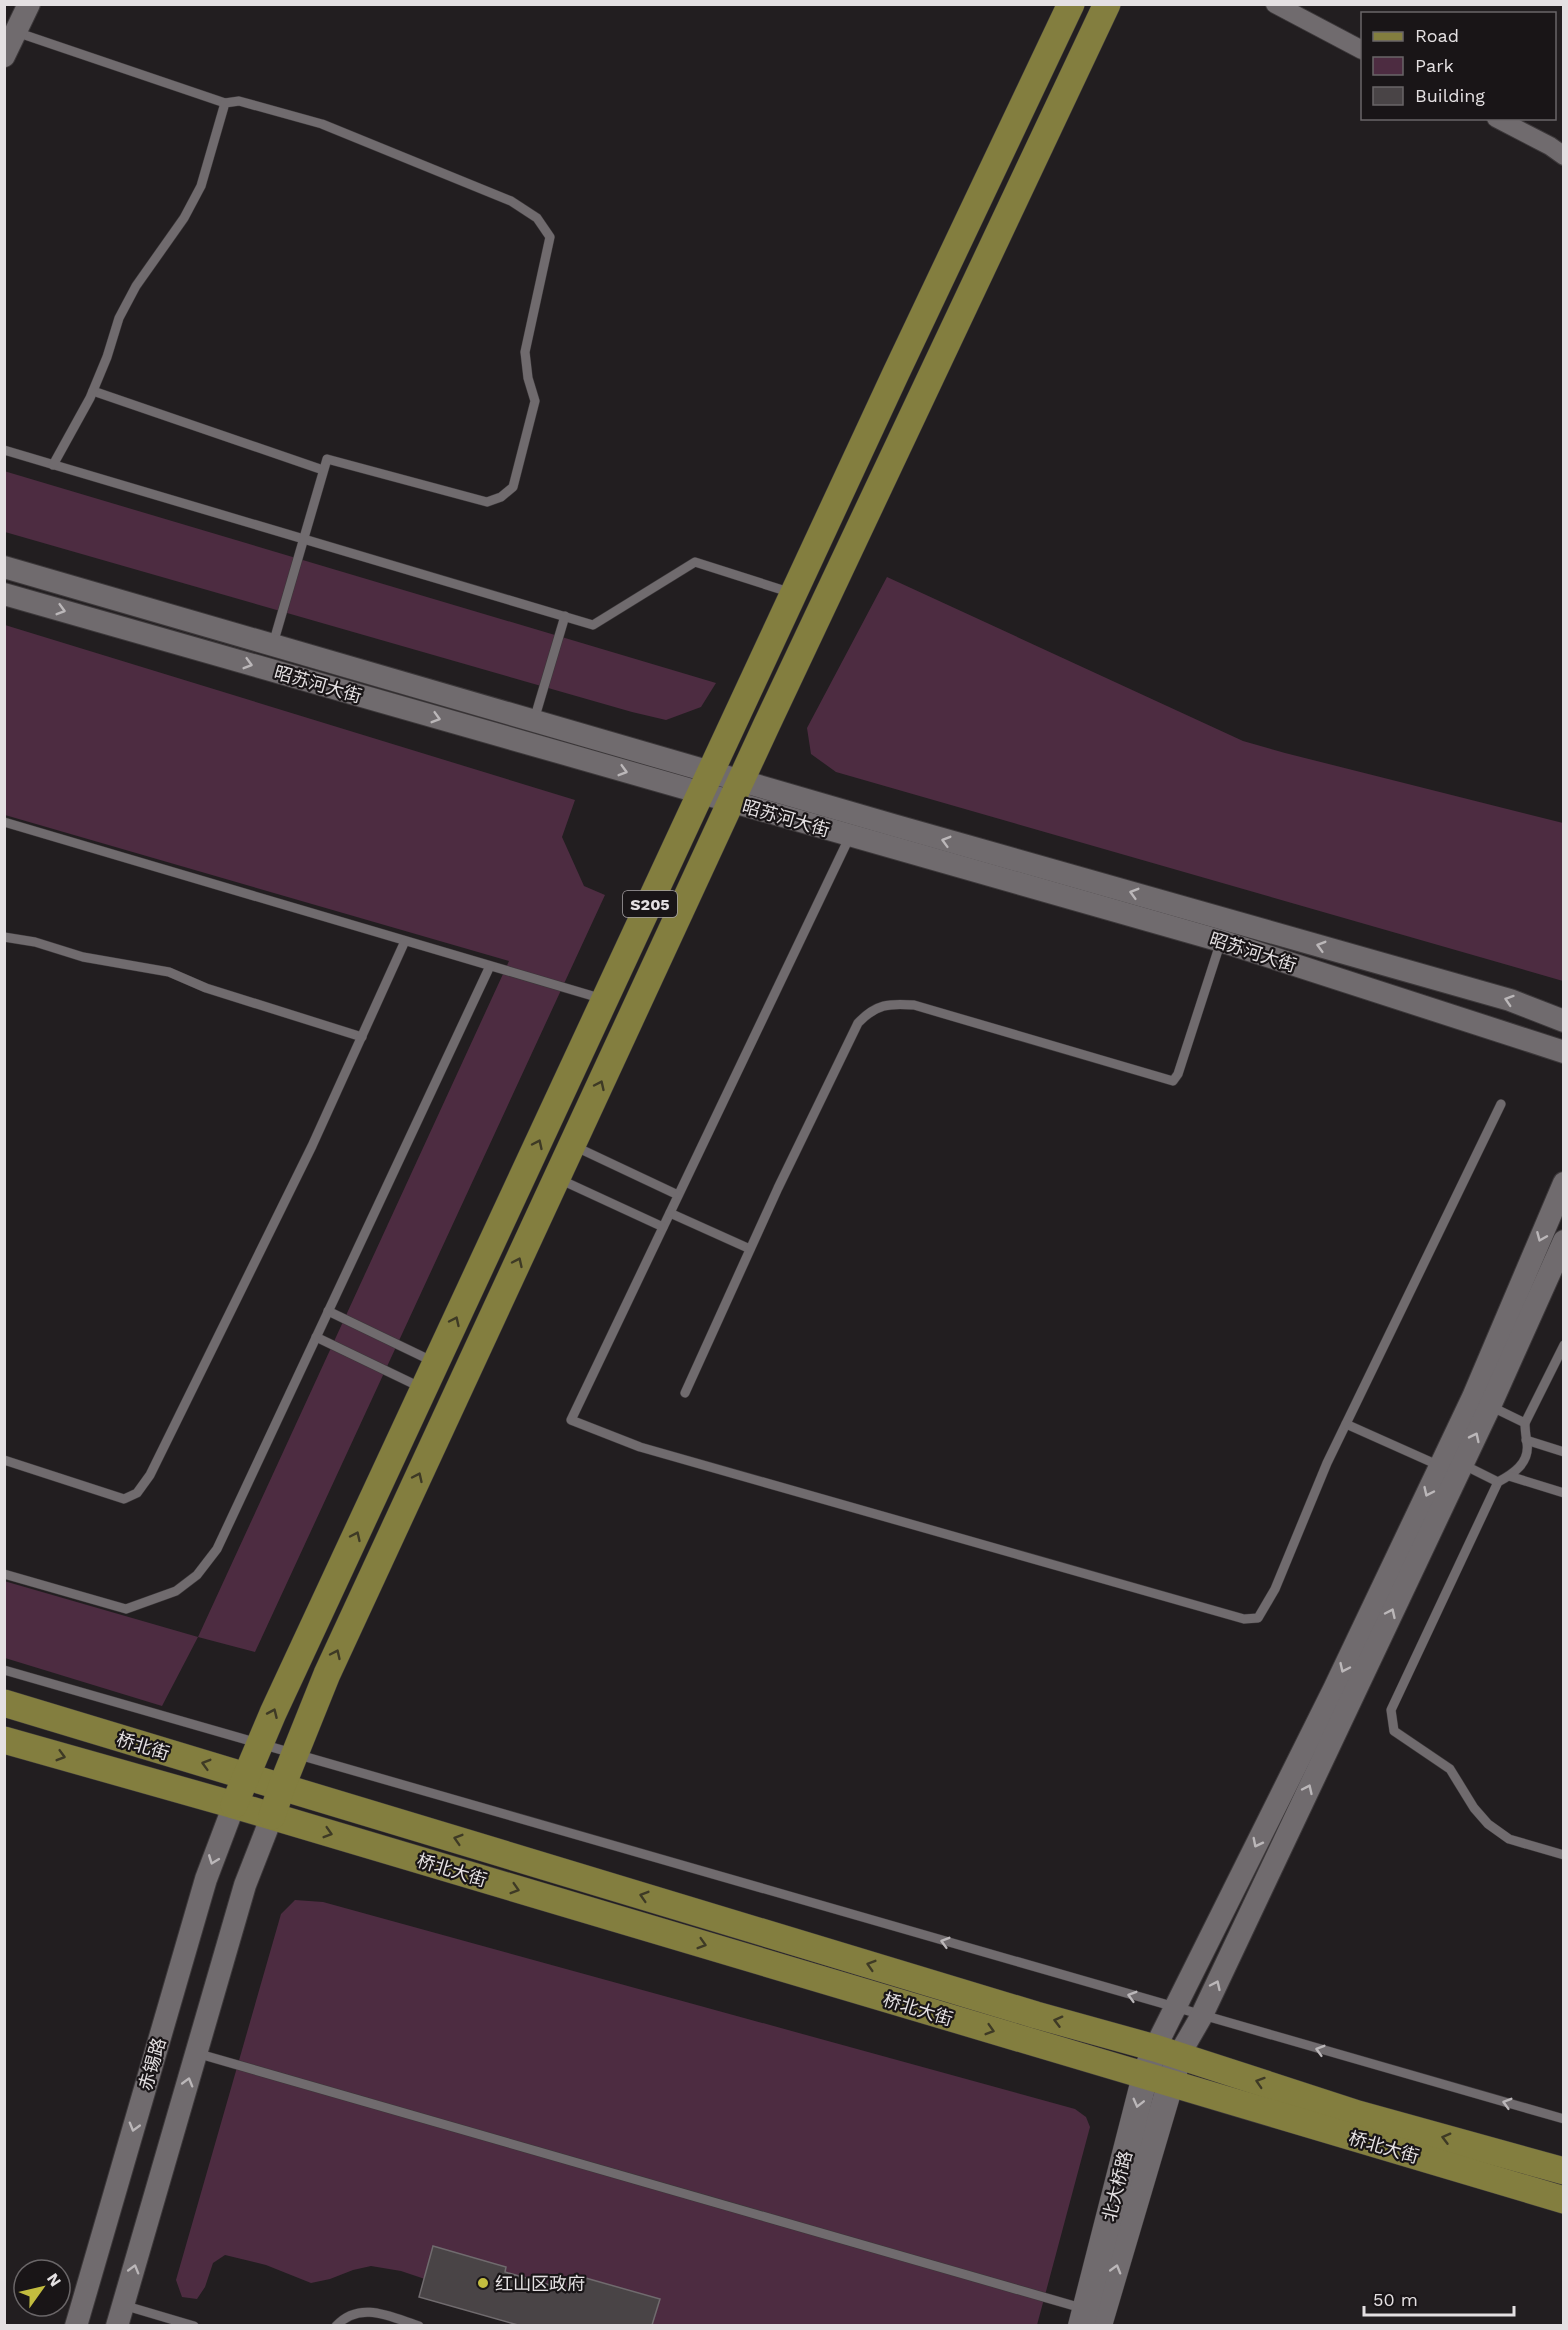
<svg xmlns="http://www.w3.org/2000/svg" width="1568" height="2330" font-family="'Work Sans','Noto Sans SC',sans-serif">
<rect width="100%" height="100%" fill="#221e20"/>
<g fill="#4d2c41">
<path d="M4 471 716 683 701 707 666 720 632 712 5 532Z"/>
<path d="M887 577 1243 741 1285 753 1563 823V981L836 772 811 754 807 728Z"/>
<path d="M5 625 575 800 562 837 584 886 605 895 255 1652 198 1637 162 1706 5 1658 4 1581 198 1637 509 961 5 815Z"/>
<path d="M295 1900 323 1902 1075 2109 1086 2117 1090 2127 1037 2325H562L401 2271 371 2266 353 2270 330 2279 311 2283 266 2265 225 2255 213 2263 205 2287 197 2299 182 2297 176 2280 281 1914Z"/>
</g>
<path fill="#494446" stroke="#706b6e" stroke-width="1.5" d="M433 2246 506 2267 505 2272 571 2291 575 2275 660 2299 652 2325H518L419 2297Z"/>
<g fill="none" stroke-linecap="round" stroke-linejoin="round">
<g stroke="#3c383a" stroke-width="10">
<g id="service">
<path d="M16 32 225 103"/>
<path d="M93 391 323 470"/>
<path d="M4 450 593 625 695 562 792 593"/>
<path d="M53 465 90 398 107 357 119 318 136 286 184 218 201 186 225 103 239 101 322 124 511 201 537 218 550 237 525 352 528 378 535 401 513 487 501 497 487 502 327 459 273 644"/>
<path d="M534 720 565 616"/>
<path d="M4 822 603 999"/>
<path d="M850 836 571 1420 640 1447 1244 1619 1258 1618 1275 1589 1327 1463 1501 1104"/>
<path d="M4 937 35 942 83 957 169 972 206 988 362 1037"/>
<path d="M574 1146 678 1195"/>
<path d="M559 1179 663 1227"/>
<path d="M670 1213 750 1249"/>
<path d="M328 1311 434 1362"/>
<path d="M316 1337 422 1388"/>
<path d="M1564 1345 1525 1423C1525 1431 1526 1436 1527 1443 1530 1463 1513 1474 1498 1482L1391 1710 1394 1731 1450 1769 1474 1808 1488 1824 1509 1839 1564 1855"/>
<path d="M685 1393 778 1188 858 1023C876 1004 889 1003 914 1005L1173 1081 1178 1074 1221 941"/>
<path d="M1490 1406 1525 1423"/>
<path d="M1346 1424 1440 1466"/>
<path d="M1526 1440 1564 1452"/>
<path d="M4 1460 124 1499 137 1493 150 1475 312 1146 405 941"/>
<path d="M1462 1464 1498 1482"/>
<path d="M1509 1476 1564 1493"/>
<path d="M4 1574 126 1609 176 1591 197 1575 217 1549 490 966"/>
<path d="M4 1670 1564 2119"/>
<path d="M196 2053 1085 2309"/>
<path d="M123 2305 194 2326"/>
<path d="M336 2326C360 2300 391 2317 419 2326"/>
</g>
</g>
<g stroke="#3c383a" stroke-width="20">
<g id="minor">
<path d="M1275 4 1362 50"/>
<path d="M1496 118 1550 146 1564 156"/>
</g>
</g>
<g stroke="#3c383a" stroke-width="24">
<g id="tertiary">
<path d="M4 56 29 4"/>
<path d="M4 567 893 825 1510 1000 1564 1021"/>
<path d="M4 594 1221 941 1564 1052"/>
<path d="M1155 2048 1334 1689 1445 1456 1473 1397 1564 1183"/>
<path d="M1179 2055 1201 2017 1490 1406 1564 1241"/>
<path d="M76 2326 206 1879 234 1805"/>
<path d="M117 2326 245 1885 272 1816"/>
</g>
</g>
<g stroke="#3c383a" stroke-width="27">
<g id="secondary">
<path d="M1099 2325 1179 2055"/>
<path d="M1081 2326 1145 2076 1155 2048"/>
</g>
</g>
<g stroke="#3c383a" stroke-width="28">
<g id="primary">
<path d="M4 1703 1036 2015 1155 2048 1358 2114 1564 2171"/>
<path d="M4 1740 234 1805 1564 2200"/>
<path d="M234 1805 273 1713 896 373 1071 4"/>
<path d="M272 1816 282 1786 327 1674 767 724 1107 4"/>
</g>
</g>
<use href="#service" stroke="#706b6e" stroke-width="9"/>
<use href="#minor" stroke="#706b6e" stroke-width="18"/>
<use href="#tertiary" stroke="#706b6e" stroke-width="22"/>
<use href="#secondary" stroke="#706b6e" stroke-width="26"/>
<use href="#primary" stroke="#837e3f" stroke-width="27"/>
</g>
<defs><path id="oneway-chevron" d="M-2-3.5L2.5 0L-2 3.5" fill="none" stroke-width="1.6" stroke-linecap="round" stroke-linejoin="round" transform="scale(1.5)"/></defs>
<g stroke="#bbb7b9">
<use href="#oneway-chevron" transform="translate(61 610) rotate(16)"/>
<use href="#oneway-chevron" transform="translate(248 664) rotate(16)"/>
<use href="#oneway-chevron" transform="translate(436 718) rotate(16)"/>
<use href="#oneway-chevron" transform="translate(623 771) rotate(16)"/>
<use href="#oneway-chevron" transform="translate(946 841) rotate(-164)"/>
<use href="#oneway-chevron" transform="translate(1134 893) rotate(-164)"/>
<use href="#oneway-chevron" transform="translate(1321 946) rotate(-164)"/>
<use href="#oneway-chevron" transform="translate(1509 1000) rotate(-162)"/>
<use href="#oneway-chevron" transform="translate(1541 1237) rotate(113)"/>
<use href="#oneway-chevron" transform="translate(1475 1437) rotate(-64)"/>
<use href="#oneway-chevron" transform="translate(1428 1492) rotate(115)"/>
<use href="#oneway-chevron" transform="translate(1391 1613) rotate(-65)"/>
<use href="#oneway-chevron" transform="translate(1344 1668) rotate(115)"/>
<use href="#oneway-chevron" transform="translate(1308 1789) rotate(-65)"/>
<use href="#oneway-chevron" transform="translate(1257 1843) rotate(117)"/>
<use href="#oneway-chevron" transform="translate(213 1860) rotate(111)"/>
<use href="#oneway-chevron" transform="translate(945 1942) rotate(-164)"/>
<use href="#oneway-chevron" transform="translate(1216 1985) rotate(-65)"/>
<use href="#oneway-chevron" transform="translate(1132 1996) rotate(-164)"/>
<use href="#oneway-chevron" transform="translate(1320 2050) rotate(-164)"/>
<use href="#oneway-chevron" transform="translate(188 2082) rotate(-74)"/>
<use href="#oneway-chevron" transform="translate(1138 2103) rotate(104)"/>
<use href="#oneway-chevron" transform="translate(1507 2103) rotate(-164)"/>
<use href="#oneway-chevron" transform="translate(134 2127) rotate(106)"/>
<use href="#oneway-chevron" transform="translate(134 2269) rotate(-74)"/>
<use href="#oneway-chevron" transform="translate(1116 2269) rotate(-74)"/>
</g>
<g stroke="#3e3a25">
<use href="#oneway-chevron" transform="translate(600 1085) rotate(-65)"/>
<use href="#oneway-chevron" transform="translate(538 1144) rotate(-65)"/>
<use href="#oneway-chevron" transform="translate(518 1262) rotate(-65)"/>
<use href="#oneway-chevron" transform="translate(455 1321) rotate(-65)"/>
<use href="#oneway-chevron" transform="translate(418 1477) rotate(-65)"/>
<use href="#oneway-chevron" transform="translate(356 1536) rotate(-65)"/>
<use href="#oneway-chevron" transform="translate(336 1654) rotate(-65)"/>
<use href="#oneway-chevron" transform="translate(273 1713) rotate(-66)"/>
<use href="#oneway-chevron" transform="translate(61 1756) rotate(16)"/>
<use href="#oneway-chevron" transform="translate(206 1764) rotate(-164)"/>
<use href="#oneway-chevron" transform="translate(328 1833) rotate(17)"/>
<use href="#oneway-chevron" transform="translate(458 1839) rotate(-163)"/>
<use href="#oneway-chevron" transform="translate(515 1889) rotate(17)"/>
<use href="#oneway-chevron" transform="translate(644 1896) rotate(-163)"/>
<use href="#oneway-chevron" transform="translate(702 1944) rotate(17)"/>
<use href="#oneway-chevron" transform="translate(871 1965) rotate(-163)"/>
<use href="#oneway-chevron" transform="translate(1058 2021) rotate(-165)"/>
<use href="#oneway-chevron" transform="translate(990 2030) rotate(17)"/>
<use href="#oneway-chevron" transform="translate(1260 2082) rotate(-162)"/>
<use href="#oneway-chevron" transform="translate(1446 2138) rotate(-165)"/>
</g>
<circle fill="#c3bd3f" stroke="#191517" stroke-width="2" cx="483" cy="2283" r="6"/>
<g text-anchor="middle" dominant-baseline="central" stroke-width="4.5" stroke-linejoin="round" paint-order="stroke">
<rect fill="#191517" stroke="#a7a3a5" stroke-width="1.5" x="623" y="891" width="54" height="26" rx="4.5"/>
<g font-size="16" font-weight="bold" fill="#e4e0e2">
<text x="650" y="904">S205</text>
</g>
<g font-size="18" fill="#e4e0e2" stroke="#191517">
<text transform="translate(318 684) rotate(16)">昭苏河大街</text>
<text transform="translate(786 818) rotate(16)">昭苏河大街</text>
<text transform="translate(1253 952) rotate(18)">昭苏河大街</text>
<text transform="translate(143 1746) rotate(17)">桥北街</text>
<text transform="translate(452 1870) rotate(17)">桥北大街</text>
<text transform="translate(918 2009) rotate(17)">桥北大街</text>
<text transform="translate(152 2064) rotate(-74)">赤锡路</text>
<text transform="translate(1384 2147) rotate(16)">桥北大街</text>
<text transform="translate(1117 2186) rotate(-76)">北大桥路</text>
</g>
<g font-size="18" fill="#e4e0e2" stroke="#191517" text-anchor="start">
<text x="495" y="2283">红山区政府</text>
</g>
</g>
<rect width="1568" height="2330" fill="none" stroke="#e4e0e2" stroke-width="12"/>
<rect x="1361" y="12" width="195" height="108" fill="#191517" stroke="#6a6668" stroke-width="1.5"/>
<rect x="1373" y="32" width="30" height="9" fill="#837e3f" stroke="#6a6668" stroke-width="1.5"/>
<text x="1415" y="42" font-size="18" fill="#e4e0e2">Road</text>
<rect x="1373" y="57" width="30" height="18" fill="#4d2c41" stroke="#6a6668" stroke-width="1.5"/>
<text x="1415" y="72" font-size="18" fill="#e4e0e2">Park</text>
<rect x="1373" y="87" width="30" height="18" fill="#494446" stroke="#6a6668" stroke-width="1.5"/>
<text x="1415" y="102" font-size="18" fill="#e4e0e2">Building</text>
<g transform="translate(42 2288) rotate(56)"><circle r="28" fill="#191517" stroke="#6a6668" stroke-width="1.5"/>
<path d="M0-4.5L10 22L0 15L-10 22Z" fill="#c3bd3f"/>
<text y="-9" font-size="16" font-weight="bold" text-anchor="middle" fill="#e4e0e2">N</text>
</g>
<path d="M1364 2306v9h150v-9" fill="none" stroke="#e4e0e2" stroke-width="3"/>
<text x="1373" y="2306" font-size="18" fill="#e4e0e2" stroke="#191517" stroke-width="4.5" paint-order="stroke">50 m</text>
</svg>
